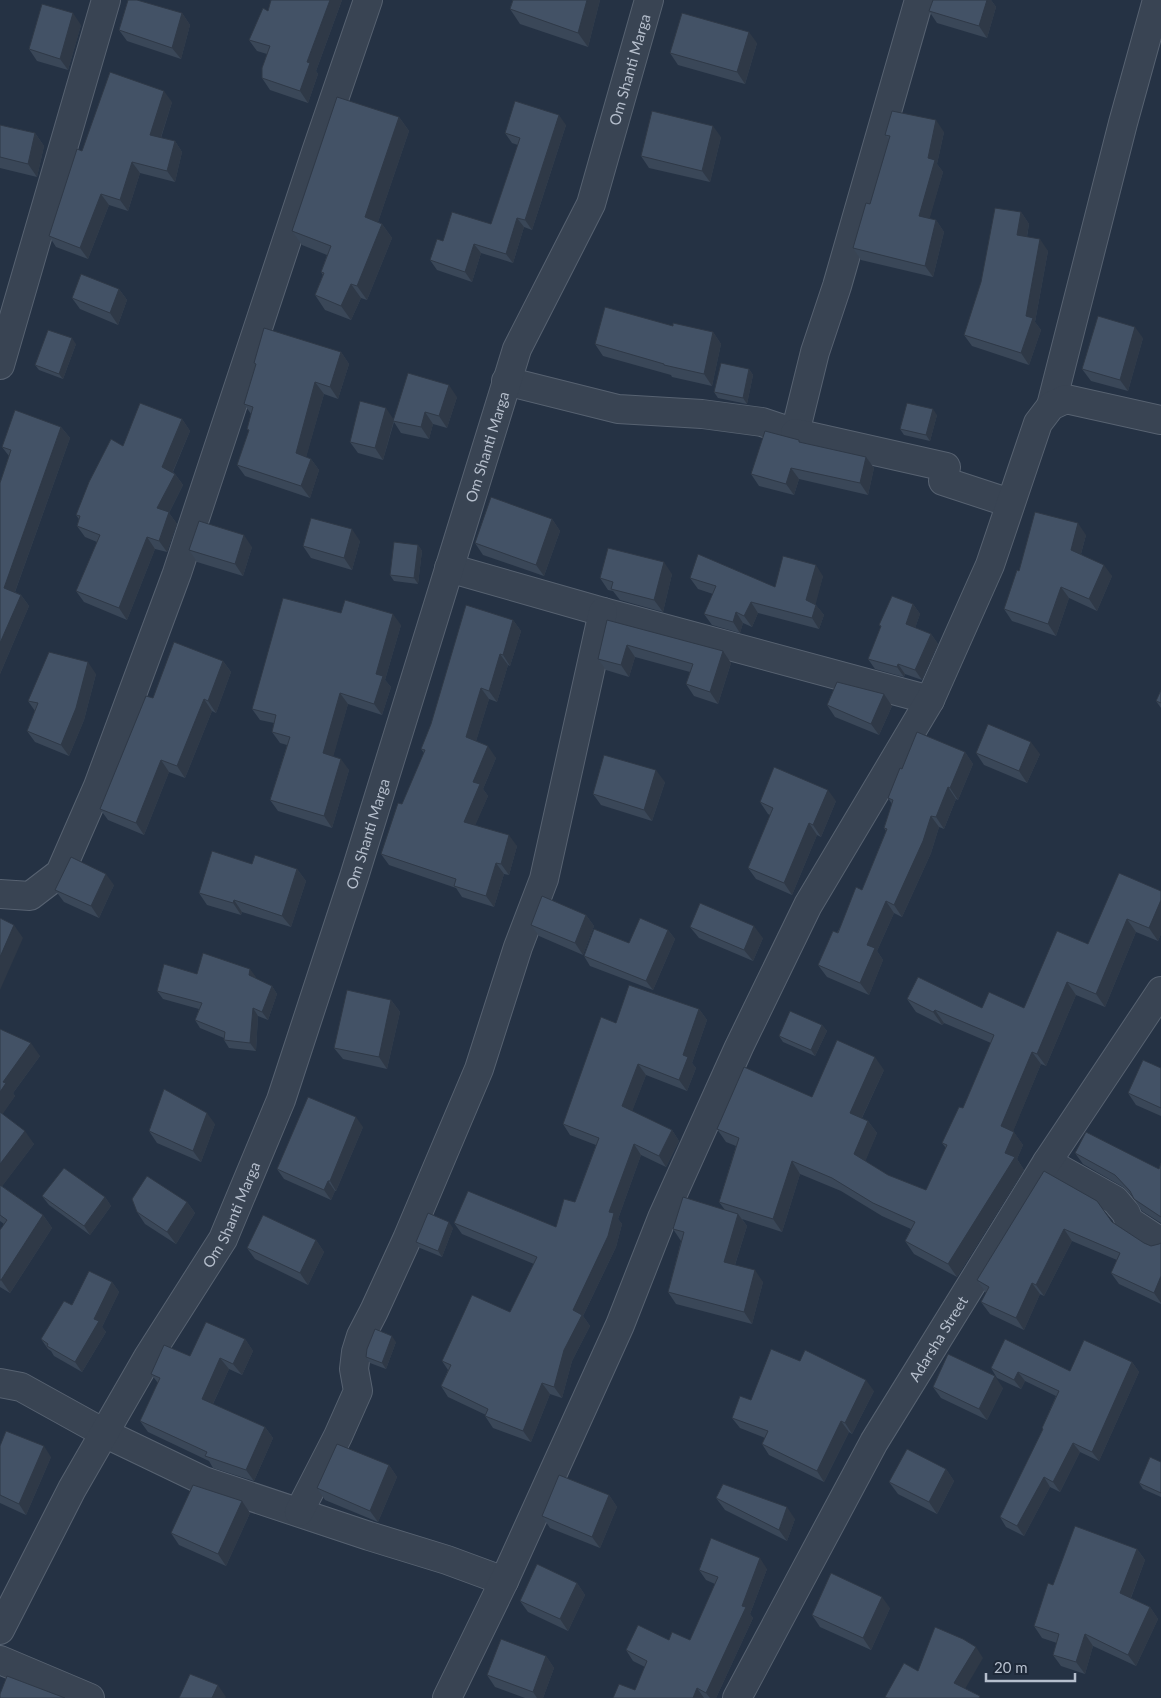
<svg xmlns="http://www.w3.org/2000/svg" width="1161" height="1698" font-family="Lato,sans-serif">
<rect width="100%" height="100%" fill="#253244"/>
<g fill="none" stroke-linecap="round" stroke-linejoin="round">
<g stroke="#576271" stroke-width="30">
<g id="minor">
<path d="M0 365 106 0"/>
<path d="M506 381 618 409 702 414 762 422 795 433 815 352 837 286 919 0"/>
<path d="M1051 406 1123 123 1157 0"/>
<path d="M795 433 946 467 943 481 1010 503"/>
<path d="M449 568 603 612 930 700"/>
<path d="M0 894 30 896 60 873 98 786 177 573 316 152 368 0"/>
<path d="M1047 1162 1115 1200 1126 1213 1129 1221 1161 1242"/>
<path d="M0 1383 21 1387 104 1433 204 1481 369 1536 447 1560 504 1581"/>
<path d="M299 1512 338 1436 358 1391 354 1369 356 1352 361 1336 374 1311 407 1239 479 1069 518 947 544 879 603 612"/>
<path id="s1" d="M0 1630 72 1489 148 1357 223 1239 281 1100 354 877 517 349 591 204 649 0"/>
<path d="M0 1660 90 1698"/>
<path d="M447 1698 504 1581 620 1325 662 1218 739 1047 808 905 930 700 990 565 1038 423 1051 406 1066 399 1161 420"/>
<path id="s2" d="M737 1698 874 1442 1047 1162 1161 991"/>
</g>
</g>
<use href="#minor" stroke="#394453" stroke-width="28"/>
</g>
<g fill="#3a4758">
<path d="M271 0H342L316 71 318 74 308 103 270 90 262 78 267 54 257 51 249 40 268 11Z"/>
<path d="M513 0H600L588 47 520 24 510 9Z"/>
<path d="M933 0H991L996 7 987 38 937 23 929 11Z"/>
<path d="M182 13 190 25 181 59 127 41 119 30Z"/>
<path d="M81 25 68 70 37 61 29 49Z"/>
<path d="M757 43 745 84 678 65 670 53Z"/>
<path d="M172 102 161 138 175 141 182 152 175 182 140 173 128 211 109 205 88 259 56 247 49 236 82 151Z"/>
<path d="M399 117 409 131 378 222 382 224 392 238 367 300 361 298 351 320 325 310 315 295 323 275 321 272 327 255 302 245 292 231Z"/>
<path d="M0 125 35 133 44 146 37 177 0 168Z"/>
<path d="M566 125 532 230 524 227 513 263 481 253 472 282 437 270 430 260 443 241 491 224 518 145 512 143 505 133Z"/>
<path d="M944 132 937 164 943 172 929 219 936 220 944 232 933 277 861 260 853 248 870 204 889 140 885 135Z"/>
<path d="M721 137 710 182 649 168 641 156Z"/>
<path d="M1021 212 1029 224 1027 237 1048 251 1035 322 1041 330 1029 365 972 346 964 335Z"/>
<path d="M119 289 127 300 118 325 80 309 72 298Z"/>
<path d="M673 326 713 332 721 344 712 386 672 377 671 375 603 356 595 344Z"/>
<path d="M1143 338 1128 391 1091 381 1082 369Z"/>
<path d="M76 344 63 379 39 370 35 365Z"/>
<path d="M341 352 349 364 338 399 324 394 306 457 311 459 319 470 310 498 245 476 237 465 249 431 247 429 251 414 244 404 255 365 254 363Z"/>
<path d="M749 369 753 375 747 404 718 398 714 392Z"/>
<path d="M457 397 447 428 433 424 429 439 401 433 394 422 383 460 358 453 350 442 394 419Z"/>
<path d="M937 415 930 441 904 435 900 429Z"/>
<path d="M182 419 190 431 173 472 175 474 183 485 169 513 177 524 167 552 155 549 127 620 84 602 76 591 97 542 85 537 77 526 79 519 76 515 123 446Z"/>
<path d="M61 427 70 438 15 592 21 595 29 606 0 674V483L9 456 2 447Z"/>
<path d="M800 442 866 457 874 468 868 495 799 479 794 495 759 486 751 474Z"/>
<path d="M552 519 560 531 544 576 483 555 475 543Z"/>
<path d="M1086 535 1081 554 1112 576 1097 611 1069 598 1056 636 1012 621 1004 609 1019 571Z"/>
<path d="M360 541 352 570 311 558 303 546Z"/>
<path d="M418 545 422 551 418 584 394 581 390 575Z"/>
<path d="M252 547 243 576 197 562 189 550Z"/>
<path d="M672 574 663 612 620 600 613 591 608 590 600 578Z"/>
<path d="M823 576 815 604 824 615 819 629 758 613 752 627 743 623 740 633 712 625 704 614 713 594 698 589 690 578 775 587Z"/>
<path d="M913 604 920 614 915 628 931 634 938 644 922 680 905 674 904 677 875 669 868 659 881 627 879 625Z"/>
<path d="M341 613 401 625 385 680 391 687 382 715 348 704 333 756 349 770 332 828 278 811 270 800 287 745 280 743 272 732 274 723 260 720 252 709Z"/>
<path d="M513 620 521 631 510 666 508 665 497 702 489 699 476 741 496 758 483 789 488 796 475 825 517 846 509 875 504 874 494 907 462 897 456 888 389 865 381 854 424 753 421 749Z"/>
<path d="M607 620 731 663 718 704 694 696 686 684 690 672 635 657 629 677 606 670 598 659Z"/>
<path d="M223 661 231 672 216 713 212 711 185 778 169 772 144 835 108 820 100 809 153 698Z"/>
<path d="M96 674 84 720 69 756 35 742 27 731 35 711 28 701Z"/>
<path d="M1161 690V708L1156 701Z"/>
<path d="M827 705 892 706 879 735 835 717Z"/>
<path d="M965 752 973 764 958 800 956 799 944 829 939 827 931 853 902 917 894 913 877 951 883 960 869 995 827 977 818 965 862 890 886 831 884 828 892 804 888 798 902 769Z"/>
<path d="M976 753 1040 754 1027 783 984 765Z"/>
<path d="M665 782 652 821 601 805 593 794Z"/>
<path d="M836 801 821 837 817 835 792 895 756 879 748 868 770 815 768 814 760 802Z"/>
<path d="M252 864 297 869 306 881 291 927 242 912 241 915 207 905 199 893Z"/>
<path d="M114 885 99 918 64 902 55 890Z"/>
<path d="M1161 891V934L1158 941 1136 932 1105 1007 1076 995 1046 1066 1041 1064 1013 1131 1023 1145 1017 1159 1024 1170 957 1277 914 1254 905 1241 911 1229 882 1216 841 1191 800 1174 782 1232 742 1219 747 1226 735 1265 763 1282 752 1324 676 1304 668 1292 681 1241 673 1229 725 1210 719 1202 736 1146 726 1142 717 1129 812 1097 884 1070 862 1118 868 1121 877 1133 865 1161 888 1175 926 1190 946 1148 942 1143 963 1108 991 1043 944 1023 942 1025 916 1012 907 999 982 1008H1024L1088 944Z"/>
<path d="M586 915 594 926 583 955 539 936 531 925Z"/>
<path d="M690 927 763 938 753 961 699 938Z"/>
<path d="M668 930 675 939 653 990 590 966 584 956 629 943Z"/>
<path d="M197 974 256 977 255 979 272 986 277 994 268 1020 258 1016 256 1051 229 1048 224 1040V1038L200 1028 195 1020 199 1009 163 999 157 991Z"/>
<path d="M391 1000 400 1012 387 1069 343 1059 334 1048Z"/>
<path d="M699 1009 707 1020 692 1063 696 1068 687 1091 646 1075 632 1111 672 1130 679 1141 666 1167 641 1155 618 1219 622 1224 616 1247 583 1316 590 1326 572 1361 562 1398 550 1394 531 1442 493 1428 485 1416 486 1415 448 1397 441 1386 448 1370 442 1361 510 1312 534 1264 462 1234 454 1223 556 1227 575 1202 596 1145 570 1135 563 1124 616 1023Z"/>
<path d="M822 1025 827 1031 815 1056 783 1042 779 1036Z"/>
<path d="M0 1029 40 1056 13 1093 15 1096 2 1114 34 1144 2 1186 43 1215 52 1228 10 1293 0 1287V1230L4 1224 0 1221Z"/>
<path d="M1161 1068V1116L1136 1105 1128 1093Z"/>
<path d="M215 1124 201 1162 157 1143 149 1131Z"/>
<path d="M363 1127 336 1191H335L331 1200 284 1179 277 1169Z"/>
<path d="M1075 1153 1159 1169 1161 1163V1223L1142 1211 1133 1197 1123 1187 1083 1164Z"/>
<path d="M1044 1171 1112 1222 1144 1243 1151 1246 1159 1244 1161 1243V1304L1119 1284 1111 1273 1117 1260 1072 1241 1044 1296 1040 1294 1024 1330 990 1314 981 1302 986 1293 977 1280Z"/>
<path d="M42 1196 105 1197 111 1206 90 1235 49 1205Z"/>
<path d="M187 1202 195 1213 176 1244 145 1224 137 1212Z"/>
<path d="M453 1228 442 1257 420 1248 416 1242Z"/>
<path d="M316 1240 324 1252 308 1285 255 1259 247 1248Z"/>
<path d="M112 1282 119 1292 102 1327 106 1332 82 1372 54 1356 51 1351 48 1349 41 1339 72 1305Z"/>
<path d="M245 1339 253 1351 242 1375 229 1369 213 1404 265 1427 273 1438 254 1481 213 1468 209 1461 148 1432 140 1421 158 1383 151 1374 190 1356Z"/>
<path d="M396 1342 386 1369 370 1363 366 1357Z"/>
<path d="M1132 1362 1139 1372 1099 1461 1080 1452 1060 1492 1050 1487 1024 1536 1006 1527 1000 1517 1043 1429 1042 1428 1056 1396 1025 1381 1021 1389 997 1378 991 1368 1070 1371Z"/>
<path d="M933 1387 1003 1388 987 1420 941 1398Z"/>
<path d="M874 1391 852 1434 849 1432 824 1482 769 1455 762 1444 765 1438 740 1428 732 1418 751 1400Z"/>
<path d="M0 1446 51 1457 26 1515 0 1503Z"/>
<path d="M1161 1462V1497L1143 1489 1139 1483Z"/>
<path d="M389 1465 397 1477 378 1522 325 1500 317 1488Z"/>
<path d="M946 1469 954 1481 937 1514 898 1494 889 1482Z"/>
<path d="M609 1495 617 1507 600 1548 550 1528 542 1516Z"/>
<path d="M716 1498 795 1519 787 1541 725 1510Z"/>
<path d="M242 1501 250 1513 226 1566 179 1545 171 1533Z"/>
<path d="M1137 1549 1145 1560 1131 1598 1150 1607 1158 1619 1136 1666 1093 1646 1085 1674 1061 1666 1053 1655 1057 1643 1042 1638 1034 1626 1053 1585Z"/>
<path d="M767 1569 750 1614 753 1618 716 1698H613L635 1690 645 1667 633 1661 626 1650 669 1640H690L715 1584 706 1580 699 1570Z"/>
<path d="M577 1583 585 1595 568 1631 528 1612 520 1601Z"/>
<path d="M890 1608 871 1650 820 1627 812 1615Z"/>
<path d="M546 1656 554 1668 543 1698H525L495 1687 487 1675Z"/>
</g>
<g fill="#2f3947">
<path d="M330 0H342L316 71 318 74 308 103 300 91 307 62Z"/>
<path d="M587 0H600L588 47 578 33Z"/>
<path d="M983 0H991L996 7 987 38 979 26Z"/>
<path d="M73 13 81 25 68 70 60 59Z"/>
<path d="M182 13 190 25 181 59 172 48Z"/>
<path d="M749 32 757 43 745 84 737 72Z"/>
<path d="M164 91 172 102 158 146 150 135Z"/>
<path d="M559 115 566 125 532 230 525 220Z"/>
<path d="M399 117 409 131 375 231 365 217Z"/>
<path d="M936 120 944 132 937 164 943 172 927 228 919 216 928 158Z"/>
<path d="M713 126 721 137 710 182 702 171Z"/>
<path d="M35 133 44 146 37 177 28 164Z"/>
<path d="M175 141 182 152 175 182 167 171Z"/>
<path d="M132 162 140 173 128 211 120 200Z"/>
<path d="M101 194 109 205 88 259 80 248Z"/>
<path d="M1021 212 1029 224 1025 246 1017 235Z"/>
<path d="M517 218 524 227 513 263 506 254Z"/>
<path d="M936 220 944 232 933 277 925 266Z"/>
<path d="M382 224 392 238 367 300 357 286Z"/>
<path d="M1040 239 1048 251 1035 322 1041 330 1029 365 1021 353 1026 316Z"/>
<path d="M474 244 481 253 472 282 465 272Z"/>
<path d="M351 284 361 298 351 320 341 306Z"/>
<path d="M119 289 127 300 118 325 110 313Z"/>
<path d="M1135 327 1143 338 1128 391 1120 380Z"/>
<path d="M713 332 721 344 712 386 704 374Z"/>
<path d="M72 338 76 344 63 379 59 374Z"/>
<path d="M341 352 349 364 338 399 330 387Z"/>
<path d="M749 369 753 375 747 404 743 398Z"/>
<path d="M315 382 324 394 304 465 296 453Z"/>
<path d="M449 385 457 397 447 428 439 416Z"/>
<path d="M386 408 394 420 383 460 375 448Z"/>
<path d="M933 409 937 415 930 441 926 435Z"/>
<path d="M425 412 433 424 429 439 421 427Z"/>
<path d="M182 419 190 431 170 478 162 467Z"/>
<path d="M61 427 70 438 12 600 4 588Z"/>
<path d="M866 457 874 468 868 495 860 483Z"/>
<path d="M311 459 319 470 310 498 301 486Z"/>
<path d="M791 468 799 479 794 495 786 484Z"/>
<path d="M175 474 183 485 169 513 177 524 167 552 159 541 157 508Z"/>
<path d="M552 519 560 531 544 576 536 565Z"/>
<path d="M1078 523 1086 535 1079 561 1071 550Z"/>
<path d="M352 529 360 541 352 570 344 558Z"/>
<path d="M244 535 252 547 243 576 235 564Z"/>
<path d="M147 537 155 549 127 620 119 608Z"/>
<path d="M418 545 422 551 418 584 414 578Z"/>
<path d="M664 562 672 574 663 612 654 600Z"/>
<path d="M816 565 823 576 814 611 806 600Z"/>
<path d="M1104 565 1112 576 1097 611 1089 599Z"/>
<path d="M1061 587 1069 598 1056 636 1048 624Z"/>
<path d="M21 595 29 606 0 674V643Z"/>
<path d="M751 602 758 613 752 627 744 616Z"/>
<path d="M913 604 920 614 913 634 906 624Z"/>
<path d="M816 605 824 615 819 629 812 618Z"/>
<path d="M736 612 743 623 740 633 733 622Z"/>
<path d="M393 614 401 625 385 680 391 687 382 715 374 704 376 674Z"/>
<path d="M513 620 521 631 510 666 503 655Z"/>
<path d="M931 634 938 644 922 680 915 670Z"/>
<path d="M627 645 635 657 629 677 621 665Z"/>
<path d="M723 651 731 663 718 704 710 692Z"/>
<path d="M500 654 508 665 497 702 489 691Z"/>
<path d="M223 661 231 672 216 713 208 701Z"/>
<path d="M88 662 96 674 84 720 69 756 61 745Z"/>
<path d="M898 664 905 674 904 677 897 667Z"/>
<path d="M481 688 489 699 474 748 466 737Z"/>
<path d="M340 693 348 704 331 765 323 753Z"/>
<path d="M884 694 892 706 879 735 871 724Z"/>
<path d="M204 699 212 711 185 778 177 766Z"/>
<path d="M1031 742 1040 754 1027 783 1019 771Z"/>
<path d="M488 746 496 758 483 789 488 796 472 833 464 822 473 782Z"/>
<path d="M965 752 973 764 958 800 950 788Z"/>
<path d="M341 759 349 770 332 828 324 816Z"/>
<path d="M161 760 169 772 144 835 136 823Z"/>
<path d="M656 770 665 782 652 821 644 810Z"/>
<path d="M948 787 956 799 944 829 936 817Z"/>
<path d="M828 790 836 801 821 837 813 825Z"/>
<path d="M931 816 939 827 931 853 902 917 894 905Z"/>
<path d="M809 823 817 835 792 895 784 883Z"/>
<path d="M509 835 517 846 509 875 501 864Z"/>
<path d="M496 863 504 874 494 907 486 896Z"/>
<path d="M297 869 306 881 291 927 282 916Z"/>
<path d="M106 874 114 885 99 918 91 906Z"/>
<path d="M234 900 242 912 241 915 233 903Z"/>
<path d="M1161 900V934L1158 941 1149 928Z"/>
<path d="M886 901 894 913 877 951 883 960 869 995 860 983 867 945Z"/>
<path d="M586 915 594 926 583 955 575 943Z"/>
<path d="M1127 919 1136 932 1105 1007 1096 994Z"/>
<path d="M14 925 23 938 0 990V957Z"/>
<path d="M754 926 763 938 753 961 744 950Z"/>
<path d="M668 930 675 939 653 990 646 981Z"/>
<path d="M250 969 256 977 254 983 249 975Z"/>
<path d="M1067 982 1076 995 1046 1066 1037 1054Z"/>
<path d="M272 986 277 994 268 1020 262 1012Z"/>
<path d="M391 1000 400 1012 387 1069 379 1057Z"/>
<path d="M253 1008 258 1016 256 1051 250 1043Z"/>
<path d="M699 1009 707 1020 692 1063 696 1068 687 1091 679 1080 683 1055Z"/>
<path d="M935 1010 944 1023 942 1025 933 1012Z"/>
<path d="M822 1025 827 1031 815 1056 811 1050Z"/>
<path d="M31 1043 40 1056 13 1093 15 1096 2 1115 0 1112V1092L3 1082Z"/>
<path d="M1032 1052 1041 1064 1010 1139 1001 1126Z"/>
<path d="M875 1057 884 1070 858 1126 850 1113Z"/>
<path d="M638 1064 646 1075 630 1117 622 1106Z"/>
<path d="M207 1113 215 1124 201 1162 193 1151Z"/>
<path d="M356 1117 363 1127 336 1191 330 1181Z"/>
<path d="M868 1121 877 1133 863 1167 854 1154Z"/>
<path d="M672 1130 679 1141 666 1167 659 1156Z"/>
<path d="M25 1131 34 1144 0 1189V1164Z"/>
<path d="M1014 1132 1023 1145 1017 1159 1024 1170 957 1277 948 1264 1005 1153Z"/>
<path d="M634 1144 641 1155 618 1219 622 1224 616 1247 583 1316 590 1326 572 1361 562 1398 554 1387 573 1310Z"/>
<path d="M792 1161 800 1174 782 1232 773 1219Z"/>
<path d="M328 1181 335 1191 331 1200 324 1190Z"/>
<path d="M105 1197 111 1206 90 1235 84 1226Z"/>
<path d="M187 1202 195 1213 176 1244 167 1232Z"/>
<path d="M738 1214 747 1226 732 1274 724 1262Z"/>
<path d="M43 1215 52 1228 10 1293 1 1280Z"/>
<path d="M449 1222 453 1228 442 1257 438 1251Z"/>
<path d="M1064 1229 1072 1241 1044 1296 1036 1285Z"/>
<path d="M316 1240 324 1252 308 1285 300 1273Z"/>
<path d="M755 1270 763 1282 752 1324 744 1312Z"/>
<path d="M1161 1276V1303L1154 1293Z"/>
<path d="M112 1282 119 1292 102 1327 106 1332 82 1372 75 1362 94 1319Z"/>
<path d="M1032 1283 1040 1294 1024 1330 1016 1318Z"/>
<path d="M392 1336 396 1342 386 1369 382 1363Z"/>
<path d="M245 1339 253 1351 242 1375 233 1364Z"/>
<path d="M220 1358 229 1369 210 1410 202 1399Z"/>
<path d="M1132 1362 1139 1372 1099 1461 1092 1452Z"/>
<path d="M1018 1372 1025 1381 1021 1389 1014 1380Z"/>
<path d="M995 1376 1003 1388 987 1420 979 1409Z"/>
<path d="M866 1380 874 1391 852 1434 845 1423Z"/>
<path d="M542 1383 550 1394 531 1442 523 1431Z"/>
<path d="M841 1421 849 1432 824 1482 817 1471Z"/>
<path d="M265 1427 273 1438 254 1481 246 1470Z"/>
<path d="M1073 1443 1080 1452 1060 1492 1053 1482Z"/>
<path d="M44 1446 51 1457 26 1515 19 1504Z"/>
<path d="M389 1465 397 1477 378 1522 370 1511Z"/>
<path d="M946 1469 954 1481 937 1514 929 1502Z"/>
<path d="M1044 1477 1050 1487 1024 1536 1017 1526Z"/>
<path d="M609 1495 617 1507 600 1548 592 1537Z"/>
<path d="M242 1501 250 1513 226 1566 218 1554Z"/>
<path d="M787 1507 795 1519 787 1541 779 1530Z"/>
<path d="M1137 1549 1145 1560 1128 1605 1120 1593Z"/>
<path d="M760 1558 767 1569 750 1614 753 1618 716 1698H710L706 1693 742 1606Z"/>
<path d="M577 1583 585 1595 568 1631 560 1619Z"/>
<path d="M882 1597 890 1608 871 1650 863 1638Z"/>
<path d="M1150 1607 1158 1619 1136 1666 1128 1655Z"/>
<path d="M1085 1634 1093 1646 1085 1674 1076 1662Z"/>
<path d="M976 1647 983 1658 962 1694 954 1683Z"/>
<path d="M546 1656 554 1668 543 1698H537L533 1692Z"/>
<path d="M218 1685 226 1697 225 1698H212Z"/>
<path d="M697 1688 704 1698H693Z"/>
</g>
<g fill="#435266" stroke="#2f3947">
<path d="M128 0H137L182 13 172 48 119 30Z"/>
<path d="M271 0H330L307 62 310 63 300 91 262 78V68L270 46 249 40 263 8 268 11Z"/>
<path d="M513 0H587L578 33 510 9Z"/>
<path d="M933 0H987L979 26 929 11Z"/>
<path d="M42 4 73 13 60 59 29 49Z"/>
<path d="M682 13 749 32 737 72 670 53Z"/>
<path d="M110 72 164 91 150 135 175 141 167 171 132 162 120 200 101 194 80 248 49 236 77 149 82 151Z"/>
<path d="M337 97 399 117 365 217 382 224 357 286 351 284 341 306 315 295 324 273 321 272 331 246 292 231Z"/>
<path d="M515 101 559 115 525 220 517 218 506 254 474 244 465 272 430 260 437 239 443 241 452 212 491 224 520 138 505 133Z"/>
<path d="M652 111 713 126 702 171 641 156Z"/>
<path d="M892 111 936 120 928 158 935 160 919 216 936 220 925 266 853 248 866 203 870 204 890 136 885 135Z"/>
<path d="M0 125 35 133 28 164 0 157Z"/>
<path d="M995 208 1021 212 1017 235 1040 239 1026 316 1033 318 1021 353 964 335 981 282Z"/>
<path d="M81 274 119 289 110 313 72 298Z"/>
<path d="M605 307 673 326V323L713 332 704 374 664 365V364L595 344Z"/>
<path d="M1098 316 1135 327 1120 380 1082 369Z"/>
<path d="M264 328 341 352 330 387 315 382 296 453 311 459 301 486 237 465 249 430 247 429 253 407 244 404 256 364 254 363Z"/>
<path d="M48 330 72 338 59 374 35 365Z"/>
<path d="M721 363 749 369 743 398 714 392Z"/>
<path d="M408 373 449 385 439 416 425 412 421 427 393 421Z"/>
<path d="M360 401 386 408 375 448 350 442Z"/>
<path d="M140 403 182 419 162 467 175 474 157 508 169 512 159 541 147 537 119 608 76 591 100 535 77 526 80 516 76 515 89 482 111 439 123 446Z"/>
<path d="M907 403 933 409 926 435 900 429Z"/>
<path d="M15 410 61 427 4 588 21 595 0 643V483L11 450 2 447Z"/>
<path d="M765 431 799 440V442L866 457 860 483 791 468 786 484 751 474Z"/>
<path d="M491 497 552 519 536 565 475 543Z"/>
<path d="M1035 512 1078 523 1071 550 1104 565 1089 599 1061 587 1048 624 1004 609 1017 570 1019 571Z"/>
<path d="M311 518 352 529 344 558 303 546Z"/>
<path d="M199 521 244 535 235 564 189 550Z"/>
<path d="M394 542 418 545 414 578 390 575Z"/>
<path d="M608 548 664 562 654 600 611 589 613 582 600 578Z"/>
<path d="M698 554 775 587 783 556 816 565 806 600 816 605 812 618 751 602 744 616 736 612 733 622 704 614 716 586 690 578Z"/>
<path d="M892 596 913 604 906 624 931 634 915 670 898 664 897 667 868 659 881 626 879 625Z"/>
<path d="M283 598 341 613 345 600 393 614 376 674 383 676 374 704 340 693 323 753 341 759 324 816 270 800 290 737 272 732 276 715 252 709Z"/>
<path d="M466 605 513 620 503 655 500 654 489 691 481 688 466 737 488 746 473 782 480 784 464 822 509 835 501 864 496 863 486 896 454 886 456 879 381 854 398 803 402 804 425 750 421 749 431 724Z"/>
<path d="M607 620 723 651 710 692 686 684 693 664 627 645 621 665 598 659Z"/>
<path d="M174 642 223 661 208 701 204 699 177 766 161 760 136 823 100 809 146 696 153 698Z"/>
<path d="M49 652 88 662 76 708 61 745 27 731 38 703 28 701Z"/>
<path d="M837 682 884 694 871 724 827 705Z"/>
<path d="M1161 690V703L1156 701Z"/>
<path d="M988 724 1031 742 1019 771 976 753Z"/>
<path d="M917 732 965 752 950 788 948 787 936 817 931 816 923 841 894 905 886 901 867 945 875 948 860 983 818 965 833 931 838 933 856 887 862 890 887 829 884 828 893 800 888 798 900 768 902 769Z"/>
<path d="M604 755 656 770 644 810 593 794Z"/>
<path d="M774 767 828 790 813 825 809 823 784 883 748 868 773 808 760 802Z"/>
<path d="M212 851 252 864 255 855 297 869 282 916 234 900 233 903 199 893Z"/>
<path d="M71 857 106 874 91 906 55 890Z"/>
<path d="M1119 873 1161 891V900L1149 928 1127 919 1096 994 1067 982 1037 1054 1032 1052 1001 1126 1014 1132 1005 1153 1015 1157 948 1264 905 1241 915 1222 873 1203 832 1178 792 1161 773 1219 719 1202 739 1138 717 1129 744 1067 812 1097 837 1040 875 1057 850 1113 868 1121 854 1154 888 1175 926 1190 947 1145 942 1143 959 1107 963 1108 994 1035 935 1010 933 1012 907 999 918 977 982 1008 989 992 1024 1008 1057 931 1088 944Z"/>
<path d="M542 896 586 915 575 943 531 925Z"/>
<path d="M700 903 754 926 744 950 690 927Z"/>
<path d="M0 918 14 925 0 957Z"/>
<path d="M640 918 668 930 646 981 584 956 594 929 629 943Z"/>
<path d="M203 953 250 969 249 975 272 986 262 1012 253 1008 250 1043 224 1040 225 1032 195 1020 202 1003 157 991 164 964 197 974Z"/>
<path d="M629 985 699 1009 683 1055 688 1057 679 1080 638 1064 622 1106 672 1130 659 1156 634 1144 609 1212 614 1213 608 1236 573 1310 582 1315 564 1350 554 1387 542 1383 523 1431 485 1416 488 1409 441 1386 451 1365 442 1361 472 1295 510 1312 537 1257 454 1223 468 1191 556 1227 564 1199 575 1202 599 1138 563 1124 601 1017 616 1023Z"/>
<path d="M347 990 391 1000 379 1057 334 1048Z"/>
<path d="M790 1011 822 1025 811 1050 779 1036Z"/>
<path d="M0 1029 31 1043 3 1082 6 1083 0 1092Z"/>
<path d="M1143 1060 1161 1068V1108L1128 1093Z"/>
<path d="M164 1089 207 1113 193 1151 149 1131Z"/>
<path d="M308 1097 356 1117 330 1181H328L324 1190 277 1169Z"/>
<path d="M0 1112 25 1131 0 1164Z"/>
<path d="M1086 1132 1159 1169 1161 1163V1217L1134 1199 1130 1191 1115 1175 1075 1153Z"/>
<path d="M64 1168 105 1197 84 1226 42 1196Z"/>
<path d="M1044 1171 1097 1201 1112 1222 1144 1243 1151 1246 1159 1244 1161 1243V1276L1154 1293 1111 1273 1120 1253 1064 1229 1036 1285 1032 1283 1016 1318 981 1302 989 1287 977 1280Z"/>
<path d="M147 1176 187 1202 167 1232 137 1212 132 1199Z"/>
<path d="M0 1185 43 1215 1 1280H0V1230L7 1220 0 1215Z"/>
<path d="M683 1197 738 1214 724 1262 755 1270 744 1312 668 1292 684 1232 673 1229Z"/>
<path d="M428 1213 449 1222 438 1251 416 1242Z"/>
<path d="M263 1215 316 1240 300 1273 247 1248Z"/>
<path d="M89 1271 112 1282 94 1319 99 1321 75 1362 47 1346 48 1344 41 1339 64 1301 72 1305Z"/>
<path d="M206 1322 245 1339 233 1364 220 1358 202 1399 265 1427 246 1470 205 1456 207 1452 140 1421 160 1378 151 1374 164 1345 190 1356Z"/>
<path d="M375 1329 392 1336 382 1363 366 1357 367 1349Z"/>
<path d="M1005 1339 1070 1371 1084 1340 1132 1362 1092 1452 1073 1443 1053 1482 1044 1477 1017 1526 1000 1517 1043 1429 1042 1428 1059 1391 1018 1372 1014 1380 991 1368Z"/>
<path d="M771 1349 800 1361 805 1350 866 1380 845 1423 841 1421 817 1471 762 1444 768 1431 732 1418 740 1396 751 1400Z"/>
<path d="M948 1354 995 1376 979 1409 933 1387Z"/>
<path d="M6 1431 44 1446 19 1504 0 1495V1446Z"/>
<path d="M337 1444 389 1465 370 1511 317 1488Z"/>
<path d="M907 1449 946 1469 929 1502 889 1482Z"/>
<path d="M1150 1457 1161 1462V1493L1139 1483Z"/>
<path d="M559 1475 609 1495 592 1537 542 1516Z"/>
<path d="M723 1484 787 1507 779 1530 716 1498Z"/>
<path d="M193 1485 242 1501 218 1554 171 1533Z"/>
<path d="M1075 1526 1137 1549 1120 1593 1150 1607 1128 1655 1085 1634 1076 1662 1053 1655 1059 1634 1034 1626 1048 1583 1053 1585Z"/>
<path d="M711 1538 760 1558 742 1606 746 1607 706 1693 697 1688 693 1698H613L619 1684 635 1690 647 1661 626 1650 638 1625 669 1640 672 1632 690 1640 718 1577 699 1570Z"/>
<path d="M537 1564 577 1583 560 1619 520 1601Z"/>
<path d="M831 1573 882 1597 863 1638 812 1615Z"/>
<path d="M935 1627 963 1639 976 1647 954 1683 980 1696 979 1698H888L885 1697 904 1663 918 1671Z"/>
<path d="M501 1639 546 1656 533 1692 487 1675Z"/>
<path d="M190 1674 218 1685 212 1698H179Z"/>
<path d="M7 1676 65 1698H0V1694Z"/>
</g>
<g text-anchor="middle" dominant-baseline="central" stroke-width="4" stroke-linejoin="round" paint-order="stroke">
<g font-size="15" fill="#b6bfcd" stroke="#1e2939">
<text stroke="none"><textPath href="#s1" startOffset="1691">Om Shanti Marga</textPath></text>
<text stroke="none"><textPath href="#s1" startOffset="1286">Om Shanti Marga</textPath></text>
<text stroke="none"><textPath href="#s1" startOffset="881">Om Shanti Marga</textPath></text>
<text stroke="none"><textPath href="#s1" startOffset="476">Om Shanti Marga</textPath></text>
<text stroke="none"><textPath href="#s2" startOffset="412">Adarsha Street</textPath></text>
</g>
</g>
<path d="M986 1673v8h89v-8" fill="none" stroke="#b6bfcd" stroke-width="2.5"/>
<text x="994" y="1673" font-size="15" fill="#b6bfcd" stroke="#1e2939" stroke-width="4" paint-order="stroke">20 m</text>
</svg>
